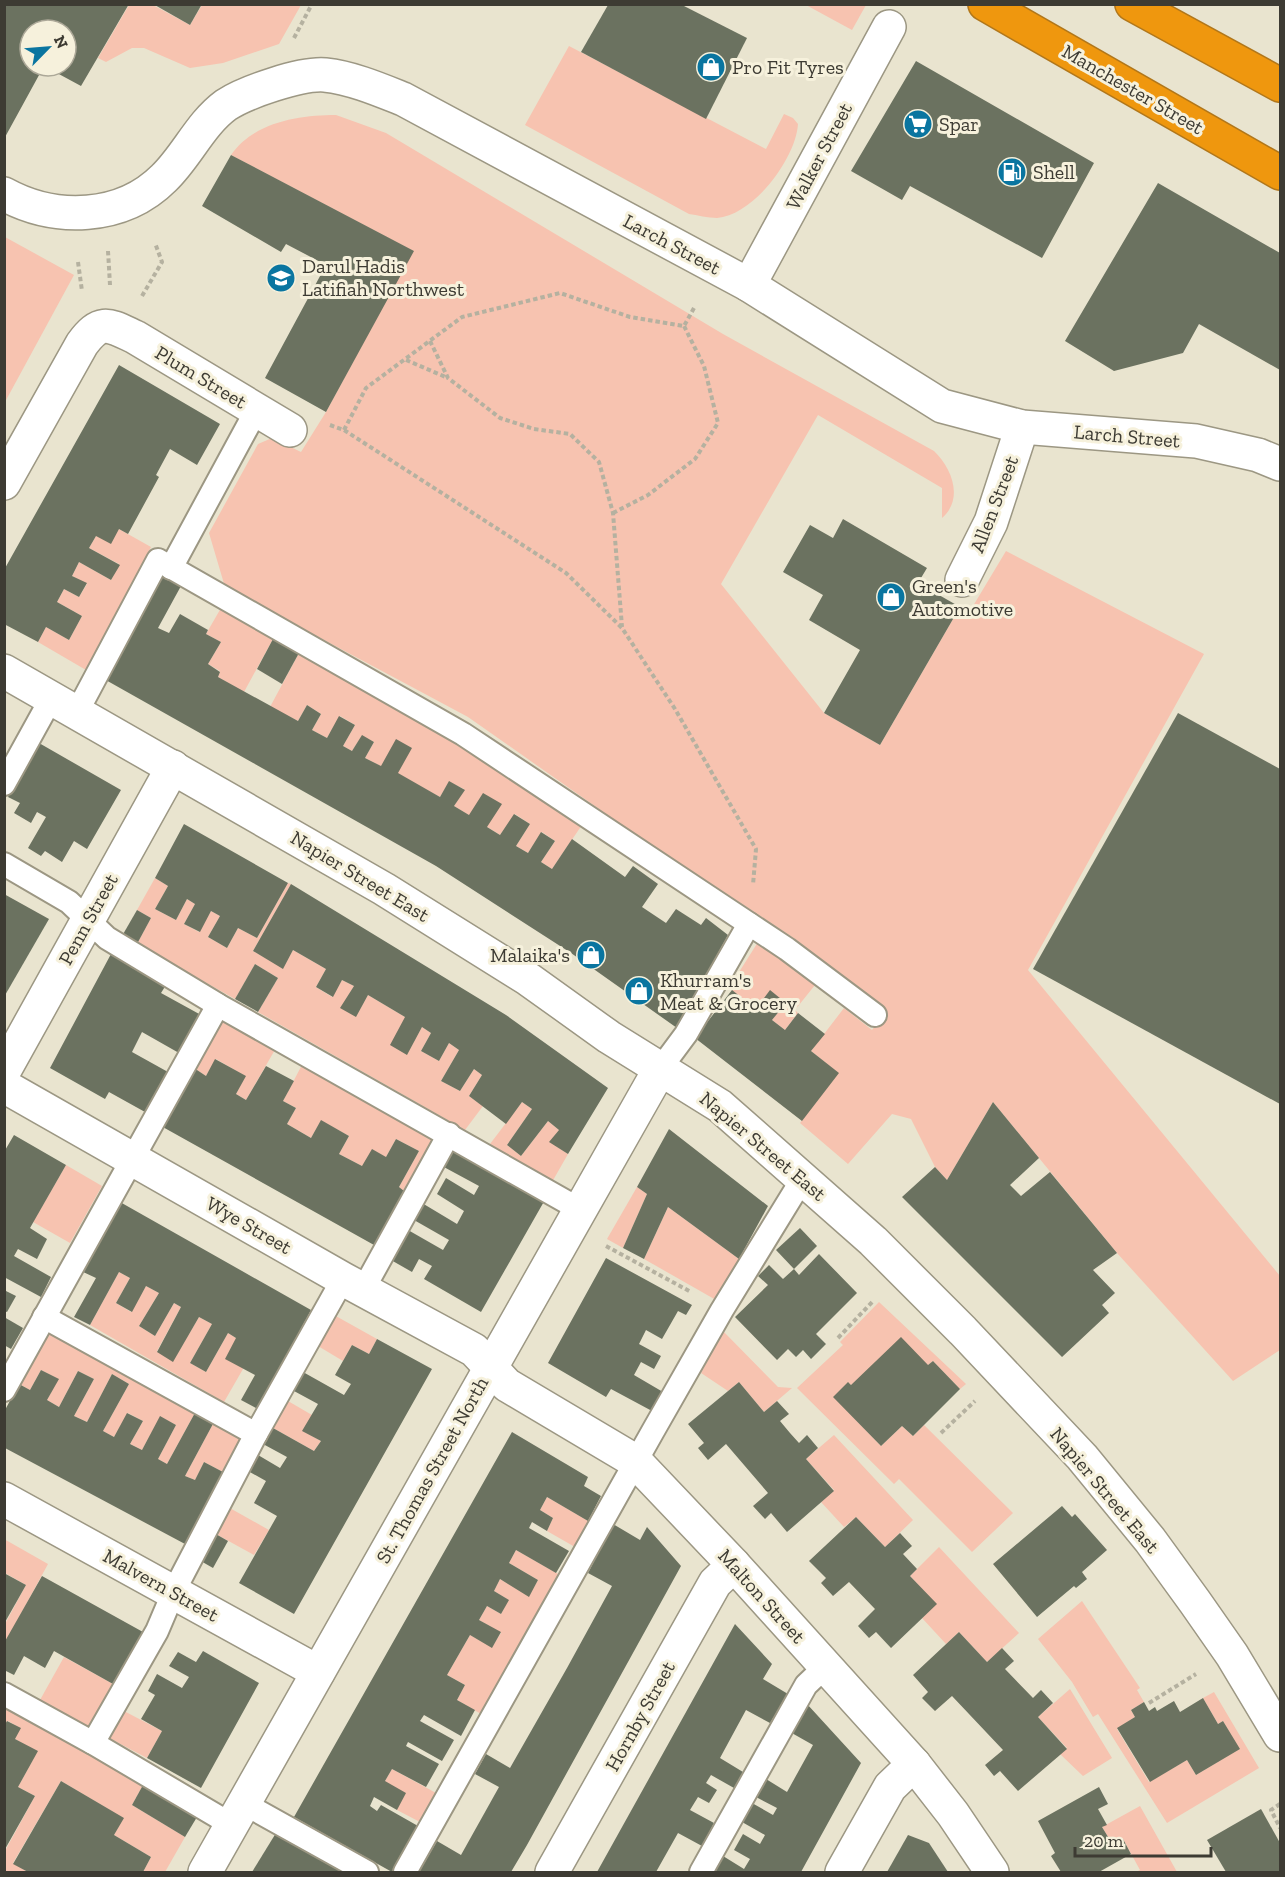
<svg xmlns="http://www.w3.org/2000/svg" width="1285" height="1877" font-family="'Zilla Slab',serif">
<rect width="100%" height="100%" fill="#e9e4cf"/>
<g fill="#f7c3b0">
<path d="M129 5H153L190 25 202 5H301L279 44 223 63 190 68 144 48H132L106 62 98 58Z"/>
<path d="M806 5H866L852 30Z"/>
<path d="M569 46 766 149 784 114 793 118 798 124C796 158 754 215 717 218 708 218 697 215 689 214L525 125Z"/>
<path d="M336 115 386 133 723 334 934 451C952 468 964 499 942 518V488L818 415 721 584 824 713 880 745 960 607 970 611 1006 551 1204 654 1028 970 1280 1276V1350L1233 1381 1117 1253 993 1102 947 1180 935 1167 911 1119 892 1114 848 1164 800 1123 838 1073 811 1051 844 1008 872 1030 887 1011 795 939 619 823 468 717 225 587 209 533 258 444 272 438 301 452 326 412 413 251 231 155C254 122 299 115 336 115Z"/>
<path d="M5 237 74 275 5 402Z"/>
<path d="M119 529 151 547 86 670 38 642 46 627 69 640 82 616 57 602 64 589 79 597 87 584 72 576 79 562 111 580 119 564 89 548 96 536Z"/>
<path d="M221 608 273 639 244 692 218 677 220 671 208 664 221 642 206 634Z"/>
<path d="M299 653 382 697 584 822 552 869 541 862 555 841 542 832 528 853 516 846 530 824 515 814 500 835 454 806 464 789 449 782 440 797 365 758 374 742 362 736 352 751 343 746 355 725 340 716 327 738 312 730 321 714 307 705 298 721 270 707Z"/>
<path d="M155 878 168 886 155 909 176 920 187 899 195 904 184 924 199 932 211 911 220 916 208 937 227 948 238 928 257 938 288 883 291 884 253 951 283 968 293 950 326 969 316 987 332 997 342 980 354 986 341 1008 356 1016 368 995 405 1017 407 1054 422 1027 431 1033 421 1051 439 1061 449 1043 459 1050 441 1081 460 1091 474 1069 482 1075 469 1096 483 1106 465 1130 258 1012 278 978 255 964 235 999 137 944 151 918 137 910Z"/>
<path d="M758 942 815 985 795 1010 798 1013 785 1030 772 1020 786 1003 770 991 756 1009 729 988Z"/>
<path d="M221 1018 276 1048 246 1100 236 1094 245 1076 216 1059 206 1076 194 1068Z"/>
<path d="M303 1063 434 1136 404 1191 399 1187 419 1151 396 1139 386 1157 362 1166 339 1154 349 1136 321 1121 311 1138 287 1124 296 1108 283 1101Z"/>
<path d="M522 1102 532 1109 507 1145 521 1156 548 1121 559 1130 550 1142 568 1154 552 1182 490 1144Z"/>
<path d="M66 1165 102 1186 70 1243 33 1222Z"/>
<path d="M637 1187 647 1194 623 1248 607 1239Z"/>
<path d="M668 1207 739 1259 716 1300 644 1259Z"/>
<path d="M119 1272 130 1278 116 1303 131 1312 146 1286 159 1293 139 1326 155 1336 174 1303 181 1307 157 1351 173 1361 199 1317 212 1324 190 1363 206 1372 228 1333 236 1338 243 1369 224 1402 90 1325Z"/>
<path d="M879 1302 966 1384 960 1389 933 1361 928 1365 851 1385 849 1383 834 1397 881 1446 902 1426 913 1436 924 1425 1013 1513 972 1552 899 1479 894 1484 797 1388 843 1345 840 1342Z"/>
<path d="M334 1315 377 1339 369 1354 352 1345 343 1361 318 1346Z"/>
<path d="M47 1331 196 1411 167 1464 158 1459 176 1425 160 1417 142 1450 130 1444 143 1421 128 1413 114 1437 103 1431 129 1384 112 1374 87 1422 74 1416 94 1379 78 1371 59 1407 47 1400 58 1379 41 1370 30 1390 19 1384Z"/>
<path d="M723 1331 778 1387 792 1388 764 1412 739 1382 728 1391 701 1373Z"/>
<path d="M288 1401 312 1415 303 1431 321 1441 314 1451 273 1428Z"/>
<path d="M214 1422 241 1436 223 1472 204 1462 195 1480 185 1476Z"/>
<path d="M834 1435 913 1520 885 1547 856 1517 844 1527 821 1502 834 1490 806 1459Z"/>
<path d="M547 1497 590 1522 575 1547 547 1531 553 1518 540 1510Z"/>
<path d="M228 1507 269 1530 254 1555 214 1533Z"/>
<path d="M4 1539 48 1564 5 1643V1624L26 1585 5 1573Z"/>
<path d="M939 1547 1019 1633 987 1662 959 1632 946 1644 922 1618 936 1604 910 1576Z"/>
<path d="M516 1550 560 1575 481 1714 457 1700 465 1685 447 1675 470 1635 492 1647 501 1633 479 1620 487 1606 501 1614 508 1600 494 1591 500 1579 529 1596 538 1580 509 1563Z"/>
<path d="M1082 1601 1140 1688 1137 1690 1144 1702 1131 1710 1135 1717 1117 1729 1149 1782 1187 1760 1196 1775 1239 1749 1223 1721 1218 1724 1203 1698 1214 1692 1259 1768 1167 1823 1098 1714 1093 1717 1072 1682 1038 1639Z"/>
<path d="M64 1657 113 1684 90 1727 40 1700Z"/>
<path d="M1070 1689 1112 1758 1083 1776 1060 1754 1067 1748 1038 1717Z"/>
<path d="M5 1706 143 1785 132 1805 185 1837 165 1872H143L151 1857 114 1835 123 1818 61 1781 13 1863 28 1872H5V1851L35 1796 18 1787 37 1752 15 1739 20 1728 8 1721 5 1726Z"/>
<path d="M124 1711 162 1731 147 1758 109 1738Z"/>
<path d="M392 1769 436 1793 420 1822 397 1810 385 1781Z"/>
<path d="M1140 1806 1177 1872H1136L1140 1870 1123 1839 1113 1845 1102 1827Z"/>
</g>
<g fill="#6b7260">
<path d="M4 4H129L81 86 44 66H66V30H30V66H44L4 139Z"/>
<path d="M153 4H202L190 25Z"/>
<path d="M608 5H682L747 38 706 119 581 52Z"/>
<path d="M916 61 1094 163 1042 258 910 186 902 200 851 171Z"/>
<path d="M231 155 414 251 326 412 265 378 326 265 286 244 281 252 202 206Z"/>
<path d="M1158 183 1280 253V370L1199 324 1183 353 1114 371 1065 341Z"/>
<path d="M119 365 220 424 197 465 170 449 156 475 159 477 128 534 119 529 111 544 96 536 89 548 120 565 111 580 79 562 72 576 87 583 79 597 64 589 57 602 82 616 69 640 46 627 38 642 4 624V570Z"/>
<path d="M843 519 927 568 918 583 960 607 880 745 824 713 860 650 809 620 823 595 783 572 810 525 833 538Z"/>
<path d="M161 575 181 586 158 628 169 633 180 614 208 630 206 634 221 642 208 664 220 672 218 677 298 721 307 705 321 714 312 730 327 738 339 716 355 725 343 746 352 751 362 735 374 742 365 758 381 766 396 739 412 748 398 773 440 797 449 781 465 790 454 806 469 815 483 793 502 804 487 827 500 835 514 814 530 824 516 846 528 853 541 832 555 841 541 862 552 869 572 839 625 877 633 866 658 884 642 907 666 923 676 909 701 925 706 918 728 935 677 1028 571 953 436 866 104 679Z"/>
<path d="M273 639 299 653 282 684 257 669Z"/>
<path d="M1178 713 1280 769V1104L1033 969Z"/>
<path d="M39 743 121 790 87 849 74 841 62 862 45 851 41 856 28 848 46 817 37 812 31 823 14 813 20 803 8 797Z"/>
<path d="M184 824 288 883 257 938 238 928 227 948 208 937 220 916 211 911 200 932 184 924 195 904 187 899 176 920 155 909 168 886 155 878Z"/>
<path d="M291 884 506 1015 608 1088 568 1154 549 1142 559 1130 548 1121 521 1156 507 1145 532 1109 522 1102 506 1124 469 1096 482 1075 474 1069 460 1091 441 1081 459 1050 449 1043 439 1061 421 1051 431 1033 422 1027 407 1055 390 1045 405 1017 368 995 356 1017 340 1008 354 986 342 980 333 997 316 987 326 969 293 950 283 969 253 951Z"/>
<path d="M4 894 49 919 4 997Z"/>
<path d="M137 910 151 918 137 944 122 936Z"/>
<path d="M111 954 166 985 161 993 201 1015 179 1053 142 1032 132 1052 168 1072 145 1112 109 1092 105 1099 50 1068Z"/>
<path d="M255 964 278 978 258 1012 235 999Z"/>
<path d="M732 990 756 1009 770 990 786 1003 772 1020 785 1030 798 1013 825 1034 811 1051 839 1073 802 1121 695 1038Z"/>
<path d="M215 1059 246 1076 236 1094 246 1100 266 1066 294 1081 283 1101 296 1108 287 1124 311 1138 321 1120 349 1136 339 1154 362 1166 372 1149 386 1157 396 1139 419 1151 399 1187 404 1191 374 1245 161 1126 194 1068 206 1076Z"/>
<path d="M993 1102 1039 1158 1010 1185 1021 1196 1050 1172 1117 1253 1093 1270 1115 1293 1102 1305 1109 1313 1062 1357 902 1197 935 1167 947 1180Z"/>
<path d="M669 1129 768 1206 739 1259 668 1207 644 1259 623 1248 647 1194 637 1187Z"/>
<path d="M14 1135 66 1165 30 1228 47 1239 37 1259 18 1249 14 1256 51 1277 41 1297 4 1277V1152Z"/>
<path d="M455 1145 546 1198 481 1312 424 1279 432 1266 419 1259 412 1272 391 1260 408 1230 443 1250 449 1240 414 1220 422 1203 457 1224 464 1211 437 1194 446 1178 474 1195 479 1186 442 1166Z"/>
<path d="M120 1202 311 1310 258 1409 241 1400 255 1375 225 1359 236 1338 228 1333 206 1372 190 1363 212 1324 199 1317 173 1362 157 1352 181 1307 174 1303 155 1336 139 1326 159 1293 146 1286 132 1312 116 1303 130 1278 119 1272 90 1325 74 1317 96 1278 81 1271Z"/>
<path d="M800 1228 817 1246 794 1269 776 1250Z"/>
<path d="M819 1254 857 1293 816 1334 826 1344 811 1359 803 1350 796 1357 788 1349 777 1360 735 1317 768 1285 758 1276 769 1265 783 1279 794 1269 799 1275Z"/>
<path d="M606 1258 692 1305 686 1315 678 1311 662 1339 646 1330 639 1344 661 1356 654 1369 641 1362 634 1375 663 1392 652 1411 611 1389 606 1397 548 1363Z"/>
<path d="M4 1290 16 1296 7 1312 4 1311Z"/>
<path d="M4 1317 23 1328 11 1349 4 1345Z"/>
<path d="M901 1337 928 1365 933 1361 960 1389 913 1436 902 1426 881 1446 833 1397 848 1382 851 1385Z"/>
<path d="M377 1339 432 1369 294 1614 239 1583 277 1516 254 1503 266 1481 248 1471 258 1455 280 1468 287 1457 263 1444 273 1428 314 1451 321 1441 302 1431 318 1404 294 1391 303 1372 344 1395 351 1384 335 1375 352 1345 369 1354Z"/>
<path d="M41 1370 59 1379 47 1400 59 1407 78 1371 94 1379 74 1416 87 1422 112 1374 129 1384 103 1431 114 1437 127 1413 143 1421 130 1444 142 1450 160 1416 176 1425 158 1459 167 1464 196 1411 214 1422 185 1476 195 1480 204 1462 223 1472 185 1544 5 1448V1410L19 1384 30 1390Z"/>
<path d="M739 1382 764 1412 777 1401 789 1414 780 1421 790 1433 799 1443 807 1435 818 1448 806 1459 834 1491 787 1532 771 1513 765 1519 753 1506 768 1493 726 1444 708 1460 698 1448 704 1443 688 1424Z"/>
<path d="M512 1432 588 1477 584 1486 601 1496 588 1521 547 1497 540 1510 553 1518 547 1531 532 1522 529 1528 569 1551 556 1573 516 1550 509 1563 538 1580 529 1597 500 1579 494 1591 509 1600 501 1614 487 1606 479 1620 501 1632 492 1648 470 1635 447 1675 465 1685 457 1700 475 1710 461 1736 424 1715 420 1721 454 1740 442 1761 408 1742 406 1746 439 1764 426 1787 392 1769 385 1781 406 1793 397 1810 374 1797 370 1806 377 1811 381 1805 418 1826 392 1872 294 1817Z"/>
<path d="M1062 1506 1072 1517 1075 1514 1107 1550 1082 1572 1087 1579 1076 1588 1074 1586 1037 1617 993 1564Z"/>
<path d="M856 1517 885 1547 900 1533 912 1546 903 1554 917 1569 910 1576 937 1604 891 1648 876 1632 869 1638 858 1626 875 1609 849 1582 833 1596 821 1583 826 1578 809 1561Z"/>
<path d="M613 1524 640 1540 647 1527 681 1566 527 1845 511 1872H419L437 1841 461 1855 499 1787 475 1774 486 1754 510 1768 567 1668 612 1586 588 1573Z"/>
<path d="M214 1533 228 1541 213 1568 199 1560Z"/>
<path d="M4 1573 26 1585 4 1624Z"/>
<path d="M42 1576 143 1632 113 1684 54 1651 45 1668 24 1656 14 1675 4 1670V1643Z"/>
<path d="M735 1624 772 1664 763 1679 788 1694 770 1723 746 1710 720 1758 743 1772 734 1788 711 1775 706 1783 717 1790 709 1803 698 1797 690 1810 714 1823 702 1846 678 1833 656 1872H597Z"/>
<path d="M959 1632 987 1662 1002 1648 1014 1661 1005 1669 1033 1698 1041 1690 1053 1703 1038 1717 1067 1749 1018 1791 1000 1771 994 1776 985 1765 1003 1750 952 1696 935 1711 922 1698 928 1692 913 1675Z"/>
<path d="M203 1651 259 1683 201 1788 147 1758 162 1731 141 1719 155 1695 148 1691 157 1674 182 1688 189 1677 169 1666 178 1652 196 1662Z"/>
<path d="M1203 1698 1218 1724 1223 1721 1240 1749 1196 1775 1187 1760 1150 1782 1117 1728 1135 1717 1131 1710 1144 1702 1149 1711 1155 1707 1157 1711 1174 1701 1180 1712Z"/>
<path d="M807 1704 861 1763 801 1872H713L723 1856 744 1869 750 1859 734 1850 743 1834 760 1844 765 1835 742 1822 752 1803 773 1815 777 1808 756 1797 766 1779 787 1792 813 1745 790 1732Z"/>
<path d="M7 1721 21 1728 15 1739 38 1751 18 1787 35 1796 4 1851V1726Z"/>
<path d="M61 1781 124 1818 114 1835 151 1857 143 1872H28L13 1864Z"/>
<path d="M143 1785 197 1817 185 1837 132 1805Z"/>
<path d="M1099 1787 1108 1804 1098 1809 1107 1825 1102 1827 1113 1845 1123 1839 1131 1854 1099 1872H1061L1051 1856 1055 1853 1038 1821Z"/>
<path d="M1261 1809 1280 1843V1872H1226L1207 1840Z"/>
<path d="M276 1833 347 1872H252Z"/>
<path d="M908 1835 929 1843 948 1872H887Z"/>
</g>
<g fill="none" stroke-linecap="round" stroke-linejoin="round">
<g stroke="#9c9783" stroke-width="26">
<g id="lane">
<path d="M171 568 256 411"/>
<path d="M77 712 158 560 463 734 787 949 875 1015"/>
<path d="M4 784 52 697"/>
<path d="M4 864 69 902 107 938 218 1005 579 1209"/>
<path d="M660 1069 686 1034 749 924"/>
<path d="M363 1290 449 1134"/>
<path d="M44 1317 256 1434"/>
<path d="M4 1390 218 1005"/>
<path d="M4 1694 93 1743 232 1825"/>
<path d="M93 1743 157 1631 174 1591 256 1434 343 1279"/>
<path d="M243 1803 367 1872"/>
<path d="M405 1872 653 1431 722 1310 803 1178"/>
<path d="M701 1872 806 1685 826 1666"/>
</g>
</g>
<g stroke="#9c9783" stroke-width="36">
<g id="street">
<path d="M4 194C55 222 122 220 164 178 187 156 200 124 226 105 246 92 301 73 325 75 352 78 378 89 403 99L749 285 942 406 1022 427 1196 441 1258 455 1280 464"/>
<path d="M749 285 889 27"/>
<path d="M4 483 82 344C101 318 109 325 135 337L290 430"/>
<path d="M962 580 991 522 1022 427"/>
<path d="M4 1071 173 767"/>
<path d="M4 1086 343 1279 474 1350 507 1385 635 1461 734 1565 914 1764 953 1814 992 1872"/>
<path d="M4 1499 318 1672"/>
<path d="M205 1872 660 1069"/>
<path d="M552 1872 715 1583 734 1565"/>
<path d="M842 1872 890 1787 914 1764"/>
</g>
</g>
<g stroke="#9c9783" stroke-width="36">
<path id="secondary" d="M4 671 384 889 528 979 609 1037 720 1106 873 1241 963 1331 1082 1457 1150 1540 1195 1602 1232 1655 1280 1735"/>
</g>
<g stroke="#b1771b" stroke-width="36">
<g id="highway">
<path d="M985 4 1280 173"/>
<path d="M1132 4 1280 85"/>
</g>
</g>
<g stroke="#b5b1a0" stroke-width="4" stroke-dasharray="4.5 3" stroke-linecap="butt">
<path d="M294 38 312 4"/>
<path d="M108 251 110 285"/>
<path d="M78 262 82 291"/>
<path d="M142 296 162 262 155 243"/>
<path d="M430 341 448 378 500 418 534 429 570 434 599 462 613 513 622 627"/>
<path d="M406 360 448 378"/>
<path d="M330 425 344 430 566 573 622 628 675 709 756 849 753 885"/>
<path d="M344 430 366 388 462 317 560 293 630 317 684 326 694 308"/>
<path d="M613 513 648 495 695 459 718 423 704 366 684 326"/>
<path d="M606 1246 691 1292"/>
<path d="M838 1338 874 1300"/>
<path d="M941 1433 975 1401"/>
<path d="M1149 1703 1196 1674"/>
<path d="M1280 1804 1271 1810 1280 1828"/>
</g>
<use href="#lane" stroke="#fff" stroke-width="22"/>
<use href="#street" stroke="#fff" stroke-width="33"/>
<use href="#secondary" stroke="#fff" stroke-width="33"/>
<use href="#highway" stroke="#ef970e" stroke-width="33"/>
</g>
<defs>
<g id="shop-disc" transform="scale(1.5)"><circle r="9.5" fill="#0a75a0" stroke="#f6f1dc"/><path d="M-5-2.5h2.3a2.7 3.5 0 0 1 5.4 0H5L5.5 6h-11ZM-1.5-2.5h3a1.5 2.3 0 0 0-3 0Z" fill="#fff"/></g>
<g id="supermarket-disc" transform="scale(1.5)"><circle r="9.5" fill="#0a75a0" stroke="#f6f1dc"/><path d="M-6-5.5h2.5l.6 2H6L4.5 2H-2.5L-4.4-4H-6ZM-1.5 3.2a1.3 1.3 0 1 0 .1 0ZM3 3.2a1.3 1.3 0 1 0 .1 0Z" fill="#fff"/></g>
<g id="fuel-disc" transform="scale(1.5)"><circle r="9.5" fill="#0a75a0" stroke="#f6f1dc"/><path d="M-5.5-6h7V0h2V4h1.3V-2.5L3-4.5l.8-.8L6-3V5H2.5V1h-1V6h-7ZM-4.2-4.7v3.2H.2V-4.7Z" fill="#fff"/></g>
<g id="school-disc" transform="scale(1.5)"><circle r="9.5" fill="#0a75a0" stroke="#f6f1dc"/><path d="M0-5L7-2L0 1L-7-2ZM-4 1L0 2.5L4 1V4Q0 6-4 4Z" fill="#fff"/></g>
</defs>
<g fill-rule="evenodd">
<use href="#shop-disc" x="711" y="67"/>
<use href="#supermarket-disc" x="918" y="124"/>
<use href="#fuel-disc" x="1012" y="172"/>
<use href="#school-disc" x="281" y="278"/>
<use href="#shop-disc" x="891" y="597"/>
<use href="#shop-disc" x="591" y="955"/>
<use href="#shop-disc" x="639" y="991"/>
</g>
<g text-anchor="middle" dominant-baseline="central" stroke-width="6" stroke-linejoin="round" paint-order="stroke">
<g font-size="20" fill="#3d3b33" stroke="#f6f1dc" text-anchor="start">
<text x="732" y="67">Pro Fit Tyres</text>
<text x="939" y="124">Spar</text>
<text x="1033" y="172">Shell</text>
<text x="302" y="266">Darul Hadis<tspan x="302" dy="23">Latifiah Northwest</tspan></text>
<text x="912" y="586">Green's<tspan x="912" dy="23">Automotive</tspan></text>
<text x="570" y="955" text-anchor="end">Malaika's</text>
<text x="660" y="980">Khurram's<tspan x="660" dy="23">Meat &amp; Grocery</tspan></text>
</g>
<g font-size="20" fill="#3d3b33" stroke="#f6f1dc">
<text transform="translate(1133 89) rotate(30)">Manchester Street</text>
<text transform="translate(819 156) rotate(-62)">Walker Street</text>
<text transform="translate(672 244) rotate(28)">Larch Street</text>
<text transform="translate(201 377) rotate(31)">Plum Street</text>
<text transform="translate(1127 436) rotate(5)">Larch Street</text>
<text transform="translate(994 504) rotate(-69)">Allen Street</text>
<text transform="translate(360 876) rotate(31)">Napier Street East</text>
<text transform="translate(88 919) rotate(-61)">Penn Street</text>
<text transform="translate(763 1146) rotate(40)">Napier Street East</text>
<text transform="translate(249 1225) rotate(30)">Wye Street</text>
<text transform="translate(432 1470) rotate(-61)">St. Thomas Street North</text>
<text transform="translate(1105 1490) rotate(50)">Napier Street East</text>
<text transform="translate(161 1585) rotate(29)">Malvern Street</text>
<text transform="translate(762 1596) rotate(48)">Malton Street</text>
<text transform="translate(640 1716) rotate(-61)">Hornby Street</text>
</g>
</g>
<rect width="1285" height="1877" fill="none" stroke="#3d3b33" stroke-width="12"/>
<g transform="translate(48 48) rotate(65)"><circle r="28" fill="#f6f1dc" stroke="#aca898" stroke-width="1.5"/>
<path d="M0-4.5L10 22L0 15L-10 22Z" fill="#0a75a0"/>
<text y="-9" font-size="16" font-weight="bold" text-anchor="middle" fill="#3d3b33">N</text>
</g>
<path d="M1075 1847v9h136v-9" fill="none" stroke="#3d3b33" stroke-width="3"/>
<text x="1084" y="1847" font-size="18" fill="#3d3b33" stroke="#f6f1dc" stroke-width="4.5" paint-order="stroke">20 m</text>
</svg>
